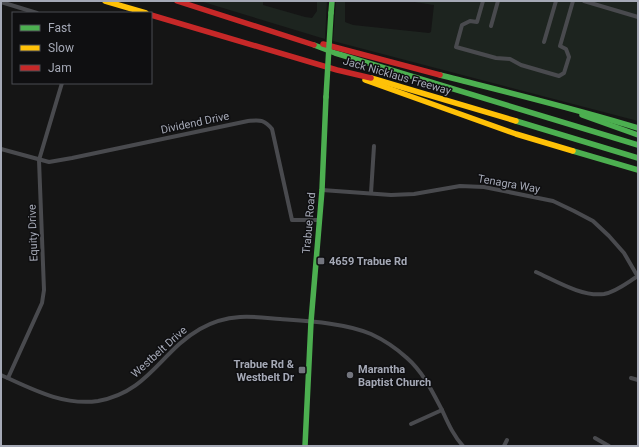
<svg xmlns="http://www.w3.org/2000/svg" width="639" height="447" font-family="Roboto,sans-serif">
<rect width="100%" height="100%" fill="#151515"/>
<g fill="#1d241f">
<path d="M200 1H263V5L305 17 312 18 317 11V1H327L325 39Z"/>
<path d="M336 1H345V22L353 25 429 33 431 32 434 5 408 1H638V121L333 41Z"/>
</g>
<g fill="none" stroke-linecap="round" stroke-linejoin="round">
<g stroke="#494a4e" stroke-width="4">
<path d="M483 1 477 22 470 21 462 25 456 47 496 58 510 59 521 65 559 76 564 73 569 57 566 49 560 46 573 1"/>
<path d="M584 1 638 17"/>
<path d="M1 2 37 13"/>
<path d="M491 26 498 1"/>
<path d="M544 42 556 1"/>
<path d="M1 149 49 162 72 158 248 121C260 120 264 119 272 129L292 220H320"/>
<path d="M322 190 391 195 414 194 460 186 484 187 553 201 574 211 593 221 609 236 624 253 638 277"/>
<path d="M371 193 374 146"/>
<path d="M536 272C556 281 582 297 604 294 616 292 628 282 638 276"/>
<path d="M1 375C32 389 63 406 98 401 149 392 161 351 200 329 212 322 226 318 240 317 253 316 267 318 280 319 307 321 346 323 371 334 384 340 396 348 407 358 423 372 432 391 442 410 448 423 453 435 463 446"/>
<path d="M8 378 42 303 44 290 39 160 62 83"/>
<path d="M631 378 638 380"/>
<path d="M411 424 442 410"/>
<path d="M595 438 609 446"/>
<path d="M504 446 507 440"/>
</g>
<g stroke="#4caf50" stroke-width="5.5">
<path d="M331 13 332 1"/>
<path d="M314 45 335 53 638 145"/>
<path d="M440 75C506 92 573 108 638 128"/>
<path d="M582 115 638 135"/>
<path d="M516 121 638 158"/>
<path d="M573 151 638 170"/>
<path d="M305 446 311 322 322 190 326 97"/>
</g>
<g stroke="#ffc107" stroke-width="5.5">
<path d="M105 1 146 13"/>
<path d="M371 78 516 121"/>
<path d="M365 80 516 134 573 151"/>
</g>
<g stroke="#c62828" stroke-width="5.5">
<path d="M177 1 314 45"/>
<path d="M151 15 337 70 371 78"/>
<path d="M323 44 440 75"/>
</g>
<path stroke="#4caf50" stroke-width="5.5" d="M326 97 331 13"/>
</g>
<g fill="#73757e" stroke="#0f0f11" stroke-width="1.5">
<rect x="317" y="257" width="8" height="8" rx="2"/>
<rect x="298" y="366" width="8" height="8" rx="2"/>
<circle cx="350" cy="375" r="4"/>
</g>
<g text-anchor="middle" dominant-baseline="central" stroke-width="3" stroke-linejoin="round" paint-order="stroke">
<g font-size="11" fill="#a5a9b6" stroke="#0f0f11">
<text transform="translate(397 76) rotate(16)">Jack Nicklaus Freeway</text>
<text transform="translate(195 123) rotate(-12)">Dividend Drive</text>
<text transform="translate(509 184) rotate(10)">Tenagra Way</text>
<text transform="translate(309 223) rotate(-85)">Trabue Road</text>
<text transform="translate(33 233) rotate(-92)">Equity Drive</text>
<text transform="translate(159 352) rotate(-42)">Westbelt Drive</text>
</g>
<g font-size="11" font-weight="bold" fill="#a5a9b6" stroke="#0f0f11" text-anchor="start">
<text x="329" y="261">4659 Trabue Rd</text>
<text x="294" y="364" text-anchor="end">Trabue Rd &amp;<tspan x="294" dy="13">Westbelt Dr</tspan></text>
<text x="358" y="369">Marantha<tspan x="358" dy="13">Baptist Church</tspan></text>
</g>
</g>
<rect width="639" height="447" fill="none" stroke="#a5a9b6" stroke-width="4"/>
<rect x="12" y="12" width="140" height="72" fill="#0f0f11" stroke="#4b4d53"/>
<rect x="20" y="25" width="20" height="6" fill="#4caf50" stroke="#4b4d53"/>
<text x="48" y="32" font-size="12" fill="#a5a9b6">Fast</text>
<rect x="20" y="45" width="20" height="6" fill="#ffc107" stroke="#4b4d53"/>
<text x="48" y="52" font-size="12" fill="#a5a9b6">Slow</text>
<rect x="20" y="65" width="20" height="6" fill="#c62828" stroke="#4b4d53"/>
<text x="48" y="72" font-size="12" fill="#a5a9b6">Jam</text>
</svg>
